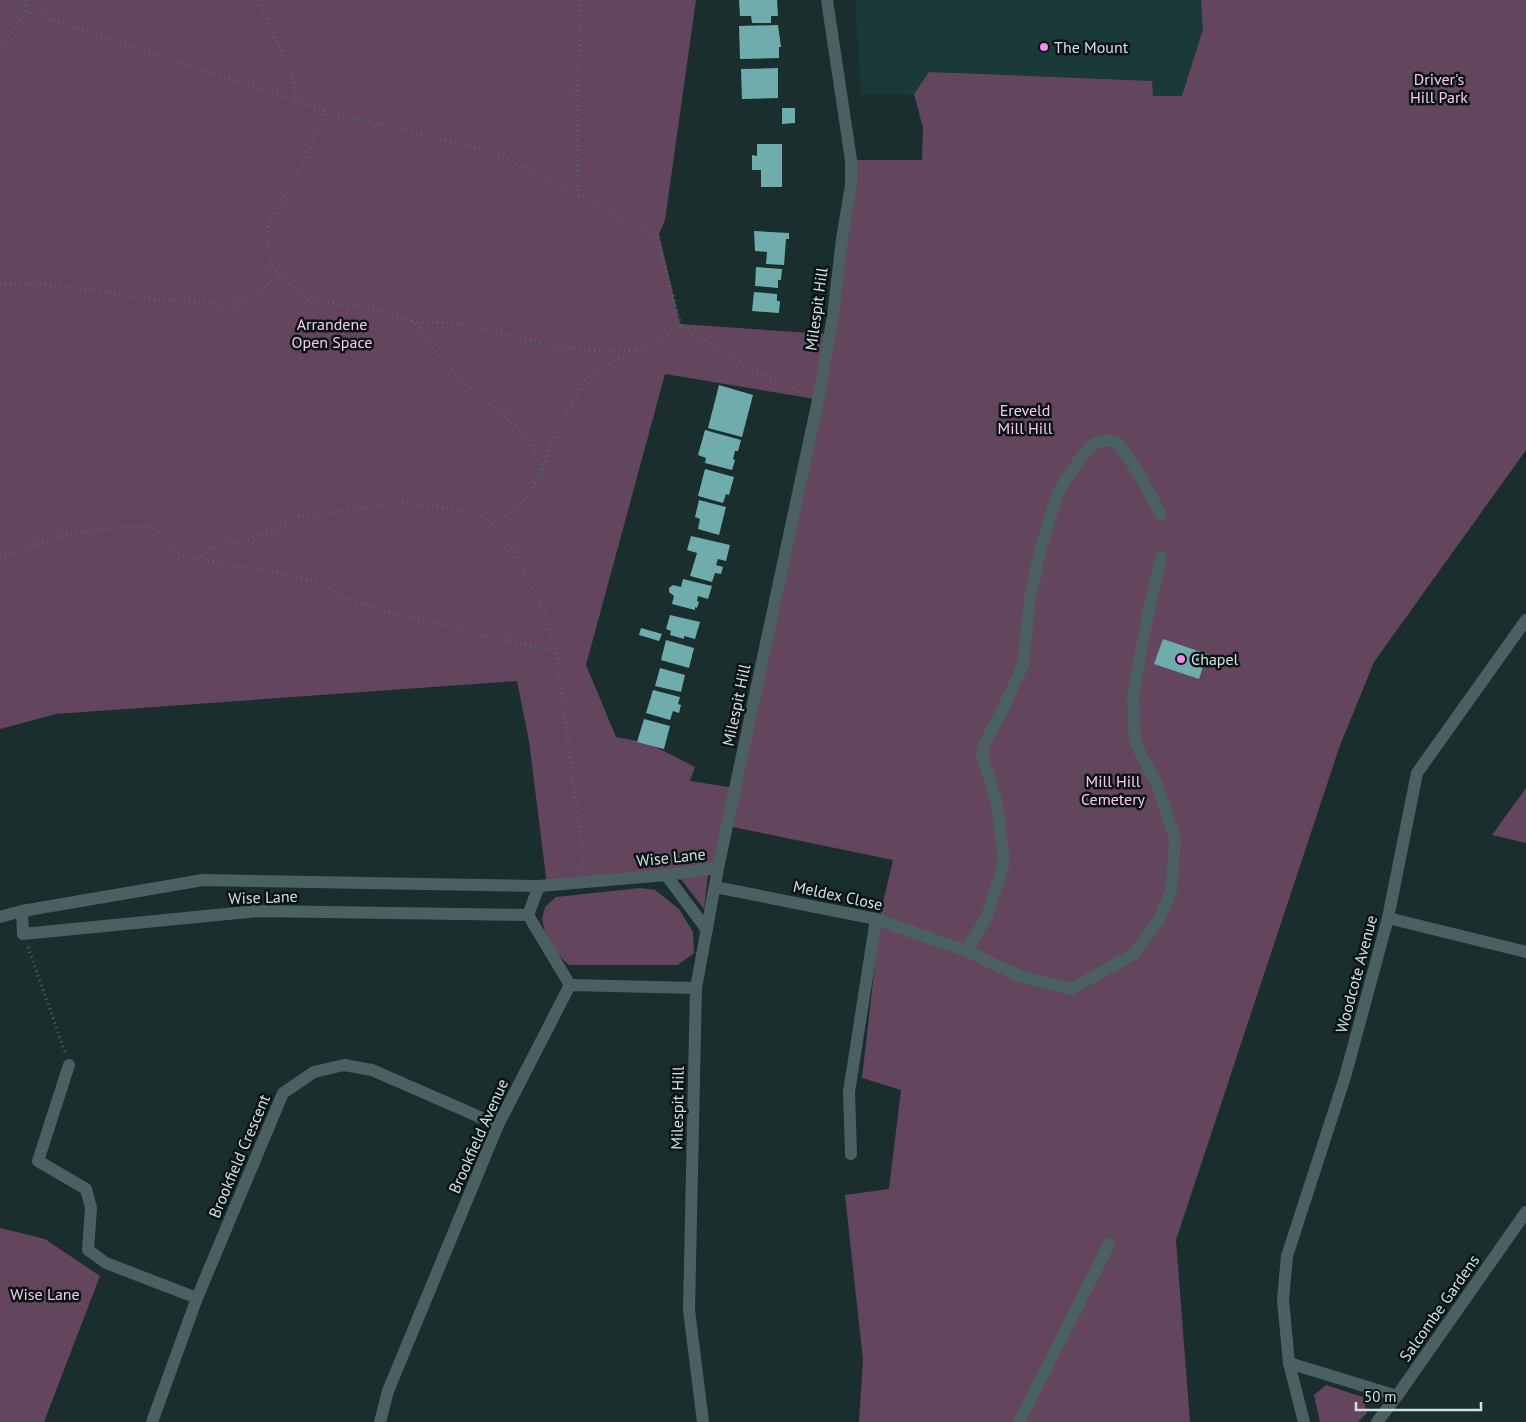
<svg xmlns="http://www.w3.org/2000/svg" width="1526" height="1422" font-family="'PT Sans',sans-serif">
<rect width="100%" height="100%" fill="#1a2e2e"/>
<path fill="#1a3939" d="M855 0H1223L1236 98 1153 96 861 94Z"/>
<g fill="#63455d">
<path d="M0 0H696L665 220 659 234 680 324 825 334 815 399 665 374 586 665 616 737 648 743 695 767 690 781 735 788 818 400 851 160H922L923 128 914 94 929 72 1152 81 1153 96H1182L1203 29 1201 0H1526V450L1374 662 1339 748 1176 1240 1190 1422H859L863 1360 845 1195 889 1189 901 1090 862 1078 881 911 893 860 728 826 719 867 547 885 529 741 517 681 56 714 0 729Z"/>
<path d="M1526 788V843L1492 835Z"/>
<path d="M708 874 704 909 680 878Z"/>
<path d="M640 888 655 890 679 909 693 932 694 953 678 965H569L548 945 542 919 545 907 556 897Z"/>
<path d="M0 1228 45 1239 100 1276 44 1422H0Z"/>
<path d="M1326 1385 1363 1397 1367 1413 1358 1422H1320L1314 1395Z"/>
</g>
<g fill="#6facac">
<path d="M739 0H777L778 16H771V23H752L751 16H740Z"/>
<path d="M778 25 781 47H779V58L740 59 739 26Z"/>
<path d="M778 68V98L742 99 741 69Z"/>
<path d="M782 108H795V123L782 124Z"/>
<path d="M757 144H782V187H761V170H752V155L757 156Z"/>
<path d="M754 231 789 233V239H786L784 265 766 264 767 252 755 251Z"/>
<path d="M756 267 782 269 781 280H778V288L755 286Z"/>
<path d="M754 292 777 294V301H780L779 313 752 311Z"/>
<path d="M719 385 753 395 742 437 708 428Z"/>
<path d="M705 430 741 440 738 451H735L733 459 735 460 732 470 705 463 706 458 698 455Z"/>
<path d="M705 469 734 477 729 495 726 494 723 503 698 496Z"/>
<path d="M699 500 726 507 719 535 698 529 700 519 695 517Z"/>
<path d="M691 536 730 545 726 561 718 559 716 565 723 567 721 574 715 573 712 582 690 576 697 553 687 550Z"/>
<path d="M683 579 712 586 708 599 698 596 697 601 699 602 697 608 695 607V610L672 604 674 596 669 592V588L673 585 681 587Z"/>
<path d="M670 615 700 622 695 639 684 636V639L670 635 671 631 666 629Z"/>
<path d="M641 628 662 634 659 641 639 635Z"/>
<path d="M1163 639 1207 654 1199 679 1154 664Z"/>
<path d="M666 640 694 648 689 668 661 660Z"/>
<path d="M660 668 685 675 681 692 655 686Z"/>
<path d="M653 690 680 697 678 704 681 705 679 713 673 711 670 720 646 713Z"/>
<path d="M644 719 670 726 664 749 637 742Z"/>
</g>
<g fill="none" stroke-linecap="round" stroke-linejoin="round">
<g stroke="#576868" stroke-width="3" stroke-dasharray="1 4" stroke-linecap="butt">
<path d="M258 0 293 77 295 100"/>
<path d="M26 11 27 0"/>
<path d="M0 49 26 11 334 113 497 153 657 236 681 326 746 366 806 395"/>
<path d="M325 110 318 130 292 187 283 196 268 226 267 244 272 265 280 275 307 299 319 302 363 307 391 313 411 321 420 328 433 349 462 381 508 419 530 441 542 471"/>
<path d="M578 196 577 85 581 35V0"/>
<path d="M0 283H31L90 290 158 300 233 304 259 291 280 275"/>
<path d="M412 322 451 323 556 346 596 351 638 350"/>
<path d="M492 524 524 502 542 471 553 438 584 381 612 362 640 350 681 326"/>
<path d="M0 558 71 533 113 528 151 526 160 532 175 552 185 556 197 559 208 550 250 539 299 517 403 503 450 508 478 513 492 524 514 552 543 608 556 650 585 869"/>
<path d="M198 559 273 572 321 583 343 597 391 614 420 618 492 638 556 650"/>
<path d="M28 947 65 1052"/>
</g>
<g stroke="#4b6161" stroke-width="12">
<path d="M666 875 707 930"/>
<path d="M715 887 876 919 966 951 1022 977 1071 989 1134 954 1159 919 1171 891 1175 839 1158 787 1135 742 1133 695 1147 619 1161 557"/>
<path d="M22 911 23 934 257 911 528 915 570 985"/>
<path d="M528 915 539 886"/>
<path d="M0 917 22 911 203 880 539 886 666 875 718 868"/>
<path d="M1388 918 1526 952"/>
<path d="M966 951 987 916 1004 863 997 804 982 754 984 744 1002 711 1023 665 1030 598 1040 551 1058 492 1081 457 1094 444 1106 440 1118 443 1125 453 1138 472 1161 515"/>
<path d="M69 1065 38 1161 86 1189 91 1208 88 1250 106 1263 197 1298"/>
<path d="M851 1154 849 1092 876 919"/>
<path d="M1289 1363 1397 1396"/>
<path d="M152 1422 197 1298 283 1093 314 1072 344 1065 372 1070 498 1125"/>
<path d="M380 1422 388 1391 498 1125 570 985 696 988"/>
<path d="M703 1422 689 1310 696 988 718 868 818 400 833 316 842 239 851 185V160L827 0"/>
<path d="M1019 1422 1109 1244"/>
<path d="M1304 1422 1289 1363 1283 1300 1287 1256 1345 1077 1388 918 1417 773 1526 620"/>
<path d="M1377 1422 1397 1396 1526 1212"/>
</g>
</g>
<g fill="#fa87e7" stroke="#0b1414" stroke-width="2">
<circle cx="1044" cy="47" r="5"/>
<circle cx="1181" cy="659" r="5"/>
</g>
<g text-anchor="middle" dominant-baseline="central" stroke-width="5" stroke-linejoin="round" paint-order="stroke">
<g font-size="16" fill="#d4e0e0" stroke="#0b1414" text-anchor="start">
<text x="1054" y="47">The Mount</text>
<text x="1191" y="659">Chapel</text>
</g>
<g font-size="16" fill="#fac9f0" stroke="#0b1414">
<text x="1439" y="79">Driver's<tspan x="1439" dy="18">Hill Park</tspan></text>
<text x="332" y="324">Arrandene<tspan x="332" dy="18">Open Space</tspan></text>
<text x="1025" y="410">Ereveld<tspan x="1025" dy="18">Mill Hill</tspan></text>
<text x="1113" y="781">Mill Hill<tspan x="1113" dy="18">Cemetery</tspan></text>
<text x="45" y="1294">Wise Lane</text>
</g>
<g font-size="16" fill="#d4e0e0" stroke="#0b1414">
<text transform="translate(816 309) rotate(-82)">Milespit Hill</text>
<text transform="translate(736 705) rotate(-78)">Milespit Hill</text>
<text transform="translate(671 857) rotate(-6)">Wise Lane</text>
<text transform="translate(838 895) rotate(12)">Meldex Close</text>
<text transform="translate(263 897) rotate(-2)">Wise Lane</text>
<text transform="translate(1356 974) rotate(-75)">Woodcote Avenue</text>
<text transform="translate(677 1108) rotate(-89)">Milespit Hill</text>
<text transform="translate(478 1136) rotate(-66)">Brookfield Avenue</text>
<text transform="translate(239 1156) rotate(-67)">Brookfield Crescent</text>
<text transform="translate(1439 1308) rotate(-55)">Salcombe Gardens</text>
</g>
</g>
<path d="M1356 1402v8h125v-8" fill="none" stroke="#d4e0e0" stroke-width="2.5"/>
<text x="1364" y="1402" font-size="15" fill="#d4e0e0" stroke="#0b1414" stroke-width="4" paint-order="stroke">50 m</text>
</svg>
